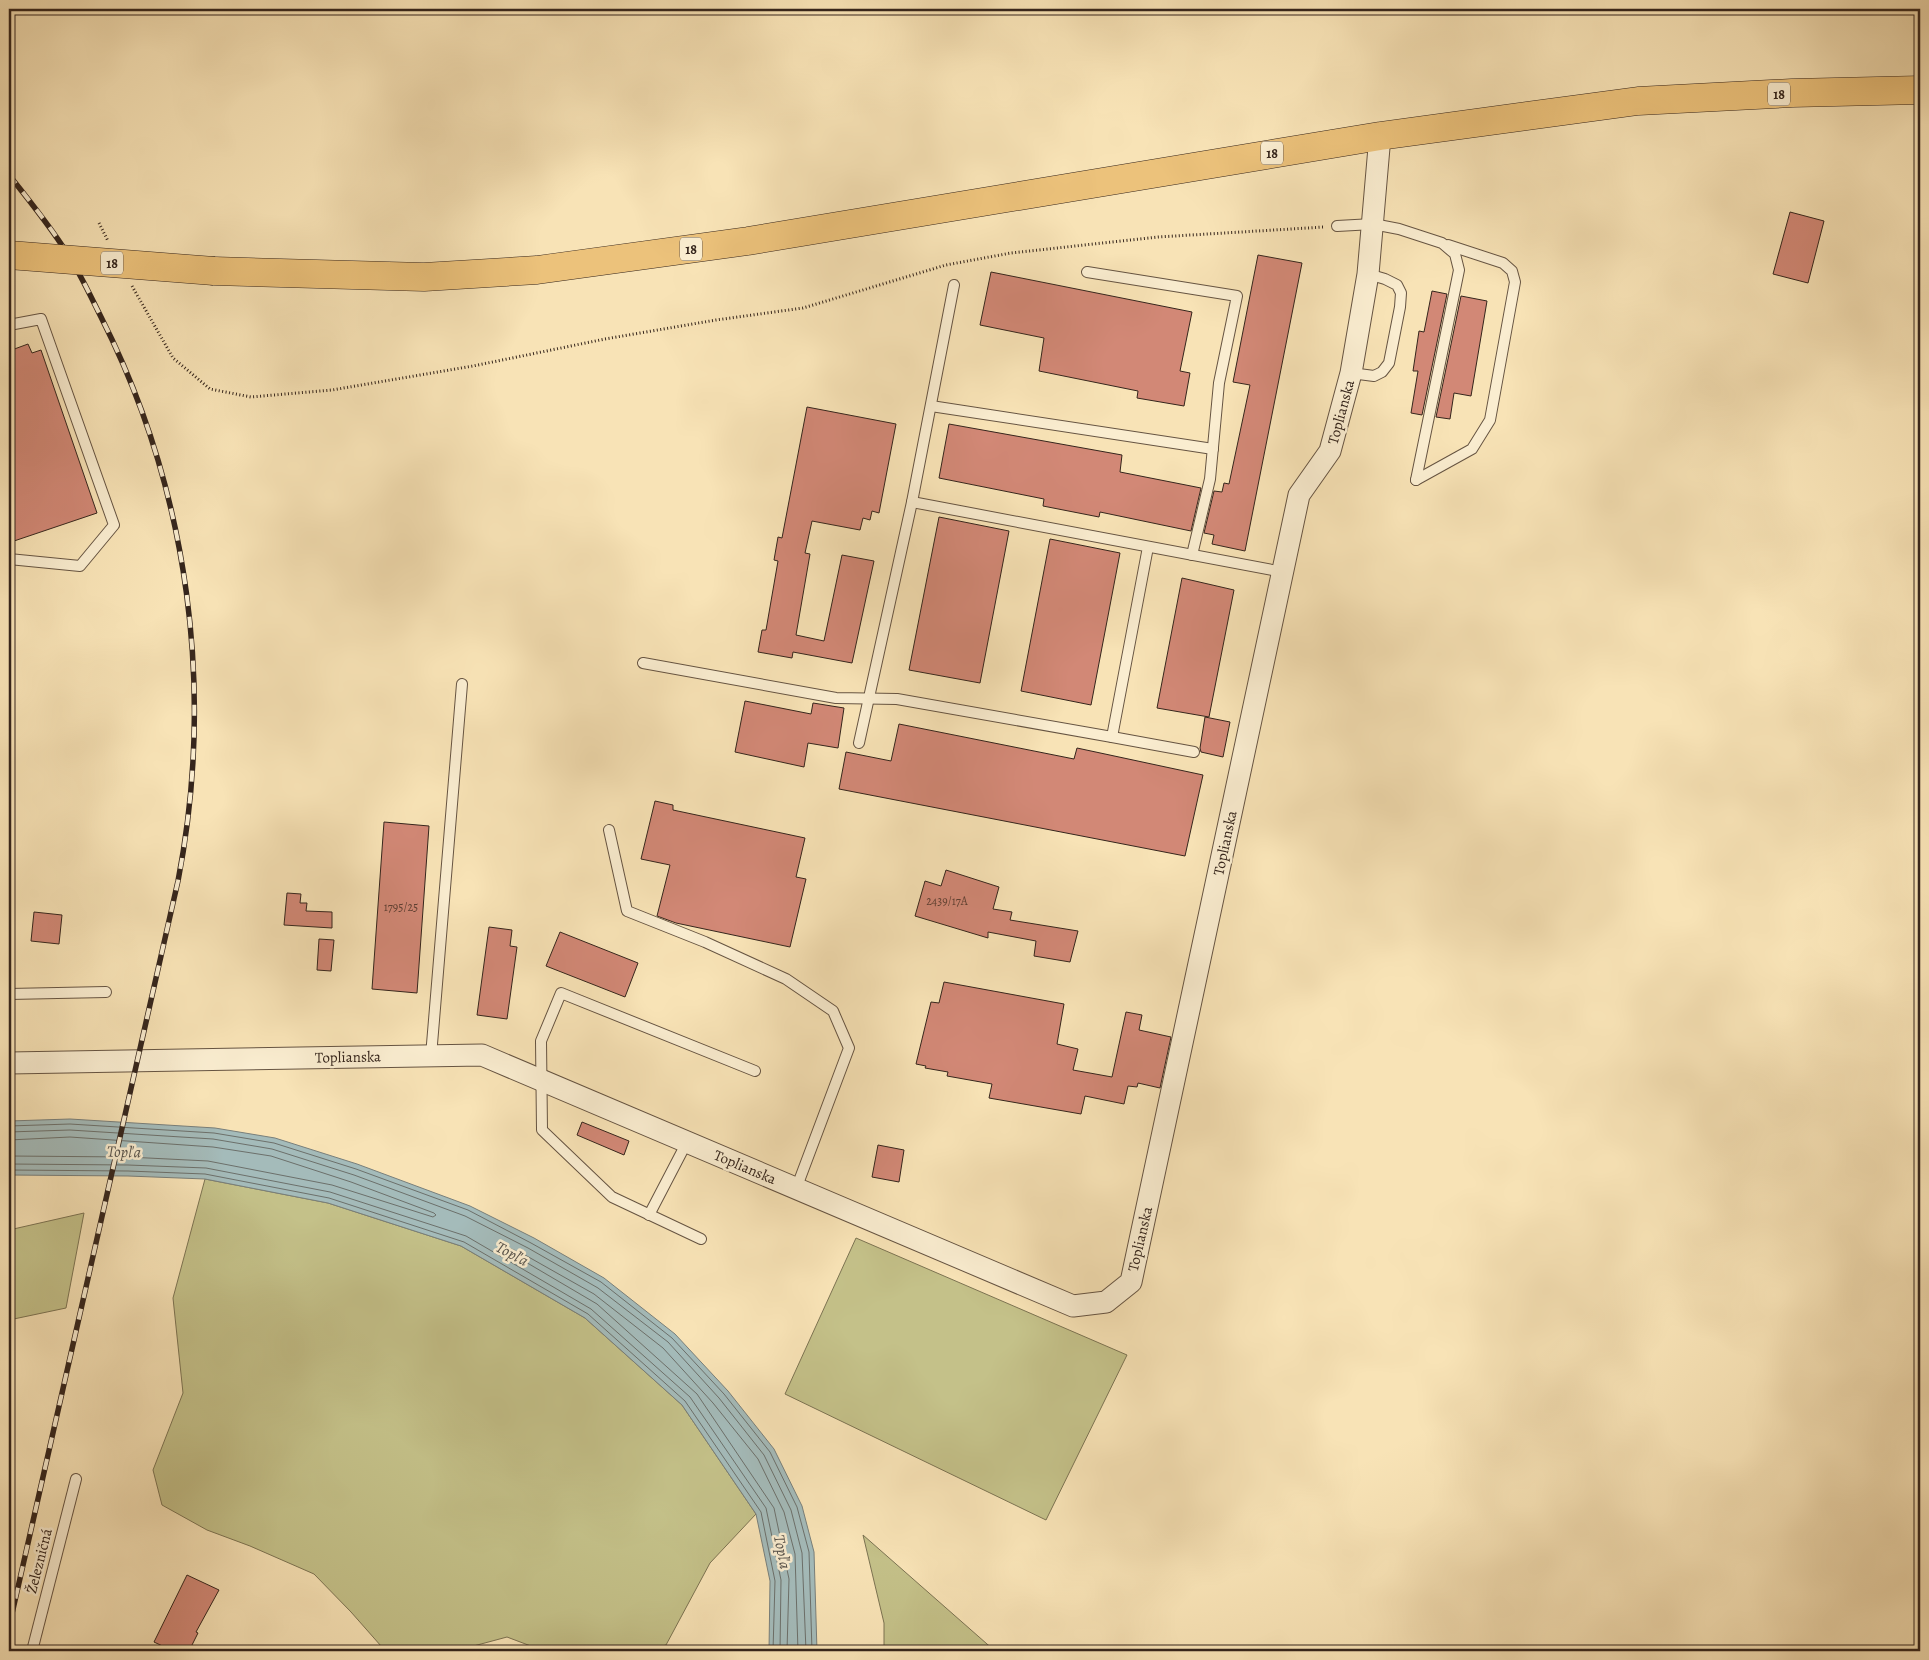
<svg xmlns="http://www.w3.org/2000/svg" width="1929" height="1660" font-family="Alegreya,serif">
<rect width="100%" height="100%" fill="#f8e3b6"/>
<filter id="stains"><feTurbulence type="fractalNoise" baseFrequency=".004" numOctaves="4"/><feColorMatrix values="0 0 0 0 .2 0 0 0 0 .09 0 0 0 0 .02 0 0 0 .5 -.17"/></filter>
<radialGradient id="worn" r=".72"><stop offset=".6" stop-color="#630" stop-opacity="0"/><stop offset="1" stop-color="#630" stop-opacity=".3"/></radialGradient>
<g fill="#c4c189" stroke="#7c7352">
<path d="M205 1179 328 1203 461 1246 585 1318 682 1405 756 1514 710 1563 666 1645 644 1651H544L507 1637 455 1651H404L381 1646 351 1612 314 1574 250 1546 207 1530 162 1505 153 1470 183 1393 173 1298Z"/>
<path d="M84 1213 66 1308 9 1320V1230Z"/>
<path d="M856 1238 1127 1355 1046 1520 785 1394Z"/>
<path d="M863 1535 995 1651H884V1623Z"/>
</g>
<path fill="#a4bbba" stroke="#787f7b" d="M70 1119 215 1128 275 1138 357 1164 470 1206 534 1238 604 1278 675 1334 728 1391 774 1449 802 1506 814 1552 817 1651H769L770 1581 756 1514 682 1405 585 1318 461 1246 328 1203 205 1179 128 1176 9 1175V1121Z"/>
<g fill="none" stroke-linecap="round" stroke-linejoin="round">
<g stroke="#6c706b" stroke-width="1">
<path d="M9 1126 70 1124 214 1133 274 1143 356 1169 468 1210 531 1243 601 1282 672 1338 724 1394 770 1452 797 1507 809 1552 812 1651"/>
<path d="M9 1132 70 1130 213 1139 272 1149 354 1175 465 1216 528 1248 598 1288 668 1342 719 1398 764 1455 791 1510 802 1553 806 1651"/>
<path d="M9 1140 70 1137 213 1147 271 1156 351 1182 434 1213 436 1215 433 1217 332 1185 208 1161 128 1157 9 1156"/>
<path d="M9 1164 128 1165 206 1168 330 1192 466 1236 591 1309 690 1397 766 1508 781 1580 780 1651"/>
<path d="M9 1170 128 1171 205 1174 329 1198 464 1242 588 1314 685 1401 761 1512 775 1581 773 1651"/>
<path d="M787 1651 789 1579 774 1508 697 1394 597 1304 507 1251V1247L525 1255 594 1294 663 1348 713 1403 758 1459 784 1512 795 1554 798 1651"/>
</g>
</g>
<g fill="#d28876" stroke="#35251c">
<path d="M1790 212 1824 221 1808 283 1773 274Z"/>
<path d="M1258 255 1302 263 1245 551 1212 544 1214 535 1204 533 1214 491 1222 492 1224 483 1229 484 1250 385 1233 382Z"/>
<path d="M991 272 1192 312 1180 371 1190 373 1184 406 1137 398 1138 391 1039 371 1044 338 980 325Z"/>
<path d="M1432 291 1447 294 1422 415 1411 413 1418 371H1413L1419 331 1424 332Z"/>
<path d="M1461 296 1487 301 1471 396 1454 393 1450 419 1436 417Z"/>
<path d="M28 344 32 353 41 350 97 513 14 541 9 525V351Z"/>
<path d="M807 407 896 424 879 513 872 511 870 520 863 518 860 530 812 521 805 553 810 554 796 635 824 641 842 555 874 561 852 663 793 652 792 658 758 652 762 630H766L778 561 774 560 778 537 782 538Z"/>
<path d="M949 424 1122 455 1120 472 1201 488 1191 531 1100 512 1099 517 1043 506 1044 499 939 478Z"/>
<path d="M939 517 1009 531 980 683 909 670Z"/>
<path d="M1050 539 1120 553 1091 705 1021 691Z"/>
<path d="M1182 578 1234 590 1209 717 1157 708Z"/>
<path d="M745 701 811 714 813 703 844 708 838 748 808 743 804 767 735 752Z"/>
<path d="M1205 717 1230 722 1223 757 1201 752 1200 748Z"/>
<path d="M899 724 1074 759 1077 748 1203 775 1185 856 839 789 846 752 891 761Z"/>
<path d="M655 801 673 805V810L805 838 796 877 806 879 790 947 676 923 657 916 670 865 641 859Z"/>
<path d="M384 822 429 826 417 993 372 989Z"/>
<path d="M946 870 999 887 993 909 1012 912 1010 920 1078 931 1070 962 1034 956 1036 941 988 932V938L915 916 925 881 941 886Z"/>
<path d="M287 893 301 894 300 903H307L306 911 332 912V928L284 925Z"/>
<path d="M34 912 62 915 59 944 31 941Z"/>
<path d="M489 927 512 930 510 946 517 947 507 1019 477 1015Z"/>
<path d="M560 932 638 963 625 997 546 966Z"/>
<path d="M319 939 334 940 331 971 317 970Z"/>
<path d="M944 982 1064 1004 1057 1044 1078 1049 1073 1070 1112 1077 1126 1012 1142 1015 1139 1030 1171 1037 1160 1088 1138 1083 1137 1087 1128 1086 1124 1104 1085 1096 1081 1114 989 1098 992 1084 947 1076 948 1072 925 1068 926 1066 916 1064 931 1002 939 1003Z"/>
<path d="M582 1122 629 1141 624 1155 577 1135Z"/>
<path d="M878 1145 904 1150 899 1182 872 1177Z"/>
<path d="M187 1575 219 1590 196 1632 198 1633 189 1651H173L154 1642Z"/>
</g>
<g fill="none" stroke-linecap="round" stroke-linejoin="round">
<g stroke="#665442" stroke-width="12">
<g id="service">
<path d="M1337 226 1373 224 1399 229 1442 243 1455 254 1459 270 1416 480"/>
<path d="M1087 272 1237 296 1219 383 1210 479 1192 555"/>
<path d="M954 285 912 502 1283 572"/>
<path d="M9 325 41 319 114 525 80 566 9 559"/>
<path d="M1351 373 1374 376 1382 372 1389 363 1400 307 1401 293 1397 285 1385 279 1368 274"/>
<path d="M931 406 1213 449"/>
<path d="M1416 480 1472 449 1490 420 1515 282 1512 271 1503 263 1448 245"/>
<path d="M643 663 836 698 897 699 1112 737 1148 547"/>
<path d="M1112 737 1194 752"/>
<path d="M859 743 912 502"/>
<path d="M609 830 627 911 705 942 786 979 833 1011 849 1048 796 1189"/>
<path d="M9 994 106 992"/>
<path d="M431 1056 462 684"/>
<path d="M649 1215 687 1142"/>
<path d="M701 1239 612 1197 542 1130 541 1041 561 993 755 1071"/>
<path d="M32 1651 76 1479"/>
</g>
</g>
<g stroke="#665442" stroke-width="23">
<path id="minor" d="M9 1063 482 1055 1073 1306 1106 1302 1131 1282 1299 495 1330 451 1351 373 1368 274 1380 136"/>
</g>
<g stroke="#35251c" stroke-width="29">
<path id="primary" d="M214 271 424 277 537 270 748 241 1380 136 1638 101 1792 93 1920 90"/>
</g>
<g stroke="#35251c" stroke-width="3" stroke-dasharray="1 2.5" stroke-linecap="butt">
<path d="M99 223 108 241"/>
<path d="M132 286 173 358 210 389 251 397 332 390 473 366 605 339 716 320 803 308 946 265 1011 253 1158 237 1324 227"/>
</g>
<use href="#service" stroke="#faedd0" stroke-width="10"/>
<use href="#minor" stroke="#faedd0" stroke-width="21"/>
<use href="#primary" stroke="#ecc27b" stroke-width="28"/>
<g stroke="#35251c" stroke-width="5.5">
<path id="rail" d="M9 175C29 200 50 226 67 253 80 273 90 295 101 317 189 491 215 690 178 881L9 1627"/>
</g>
<use href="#rail" stroke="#faedd0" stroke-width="4" stroke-dasharray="11" stroke-linecap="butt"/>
<g stroke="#35251c" stroke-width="29" stroke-linecap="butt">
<path id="primary-bridge" d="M9 255 214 271"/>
</g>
<use href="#primary-bridge" stroke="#ecc27b" stroke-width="28"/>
</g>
<g text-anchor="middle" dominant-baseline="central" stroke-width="5" stroke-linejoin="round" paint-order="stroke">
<g font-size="12" fill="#5c3e32">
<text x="947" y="901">2439/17A</text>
<text x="401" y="907">1795/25</text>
</g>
<g fill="#faedd0" stroke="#706152" stroke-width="1">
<rect x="1768" y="82.5" width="22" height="23" rx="4"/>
<rect x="1261" y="141.5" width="22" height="23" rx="4"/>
<rect x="680" y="237.5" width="22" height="23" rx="4"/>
<rect x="101" y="251.5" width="22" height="23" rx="4"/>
</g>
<g font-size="14" font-weight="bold" fill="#35251c">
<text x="1779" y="94">18</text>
<text x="1272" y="153">18</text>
<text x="691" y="249">18</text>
<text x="112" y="263">18</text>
</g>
<g font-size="15" fill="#35251c" stroke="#faedd0">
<text transform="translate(1341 412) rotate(-75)">Toplianska</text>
<text transform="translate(1225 843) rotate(-78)">Toplianska</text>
<text transform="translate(348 1057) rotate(-1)">Toplianska</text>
<text transform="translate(745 1167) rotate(23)">Toplianska</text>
<text transform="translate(1140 1239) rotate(-77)">Toplianska</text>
<text transform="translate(39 1561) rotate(-76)">Železničná</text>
</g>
<g font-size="16" font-style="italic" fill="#56524b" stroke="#faedd0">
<text transform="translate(124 1152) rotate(2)">Topľa</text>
<text transform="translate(512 1254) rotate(28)">Topľa</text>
<text transform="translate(782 1552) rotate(79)">Topľa</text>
</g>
</g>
<rect width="1929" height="1660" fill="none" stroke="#f8e3b6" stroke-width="30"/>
<rect x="10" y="10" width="1909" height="1640" fill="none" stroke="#35251c" stroke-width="2.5"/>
<rect x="15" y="15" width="1899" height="1630" fill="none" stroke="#35251c"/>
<rect width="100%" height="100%" filter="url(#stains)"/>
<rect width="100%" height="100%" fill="url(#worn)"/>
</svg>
